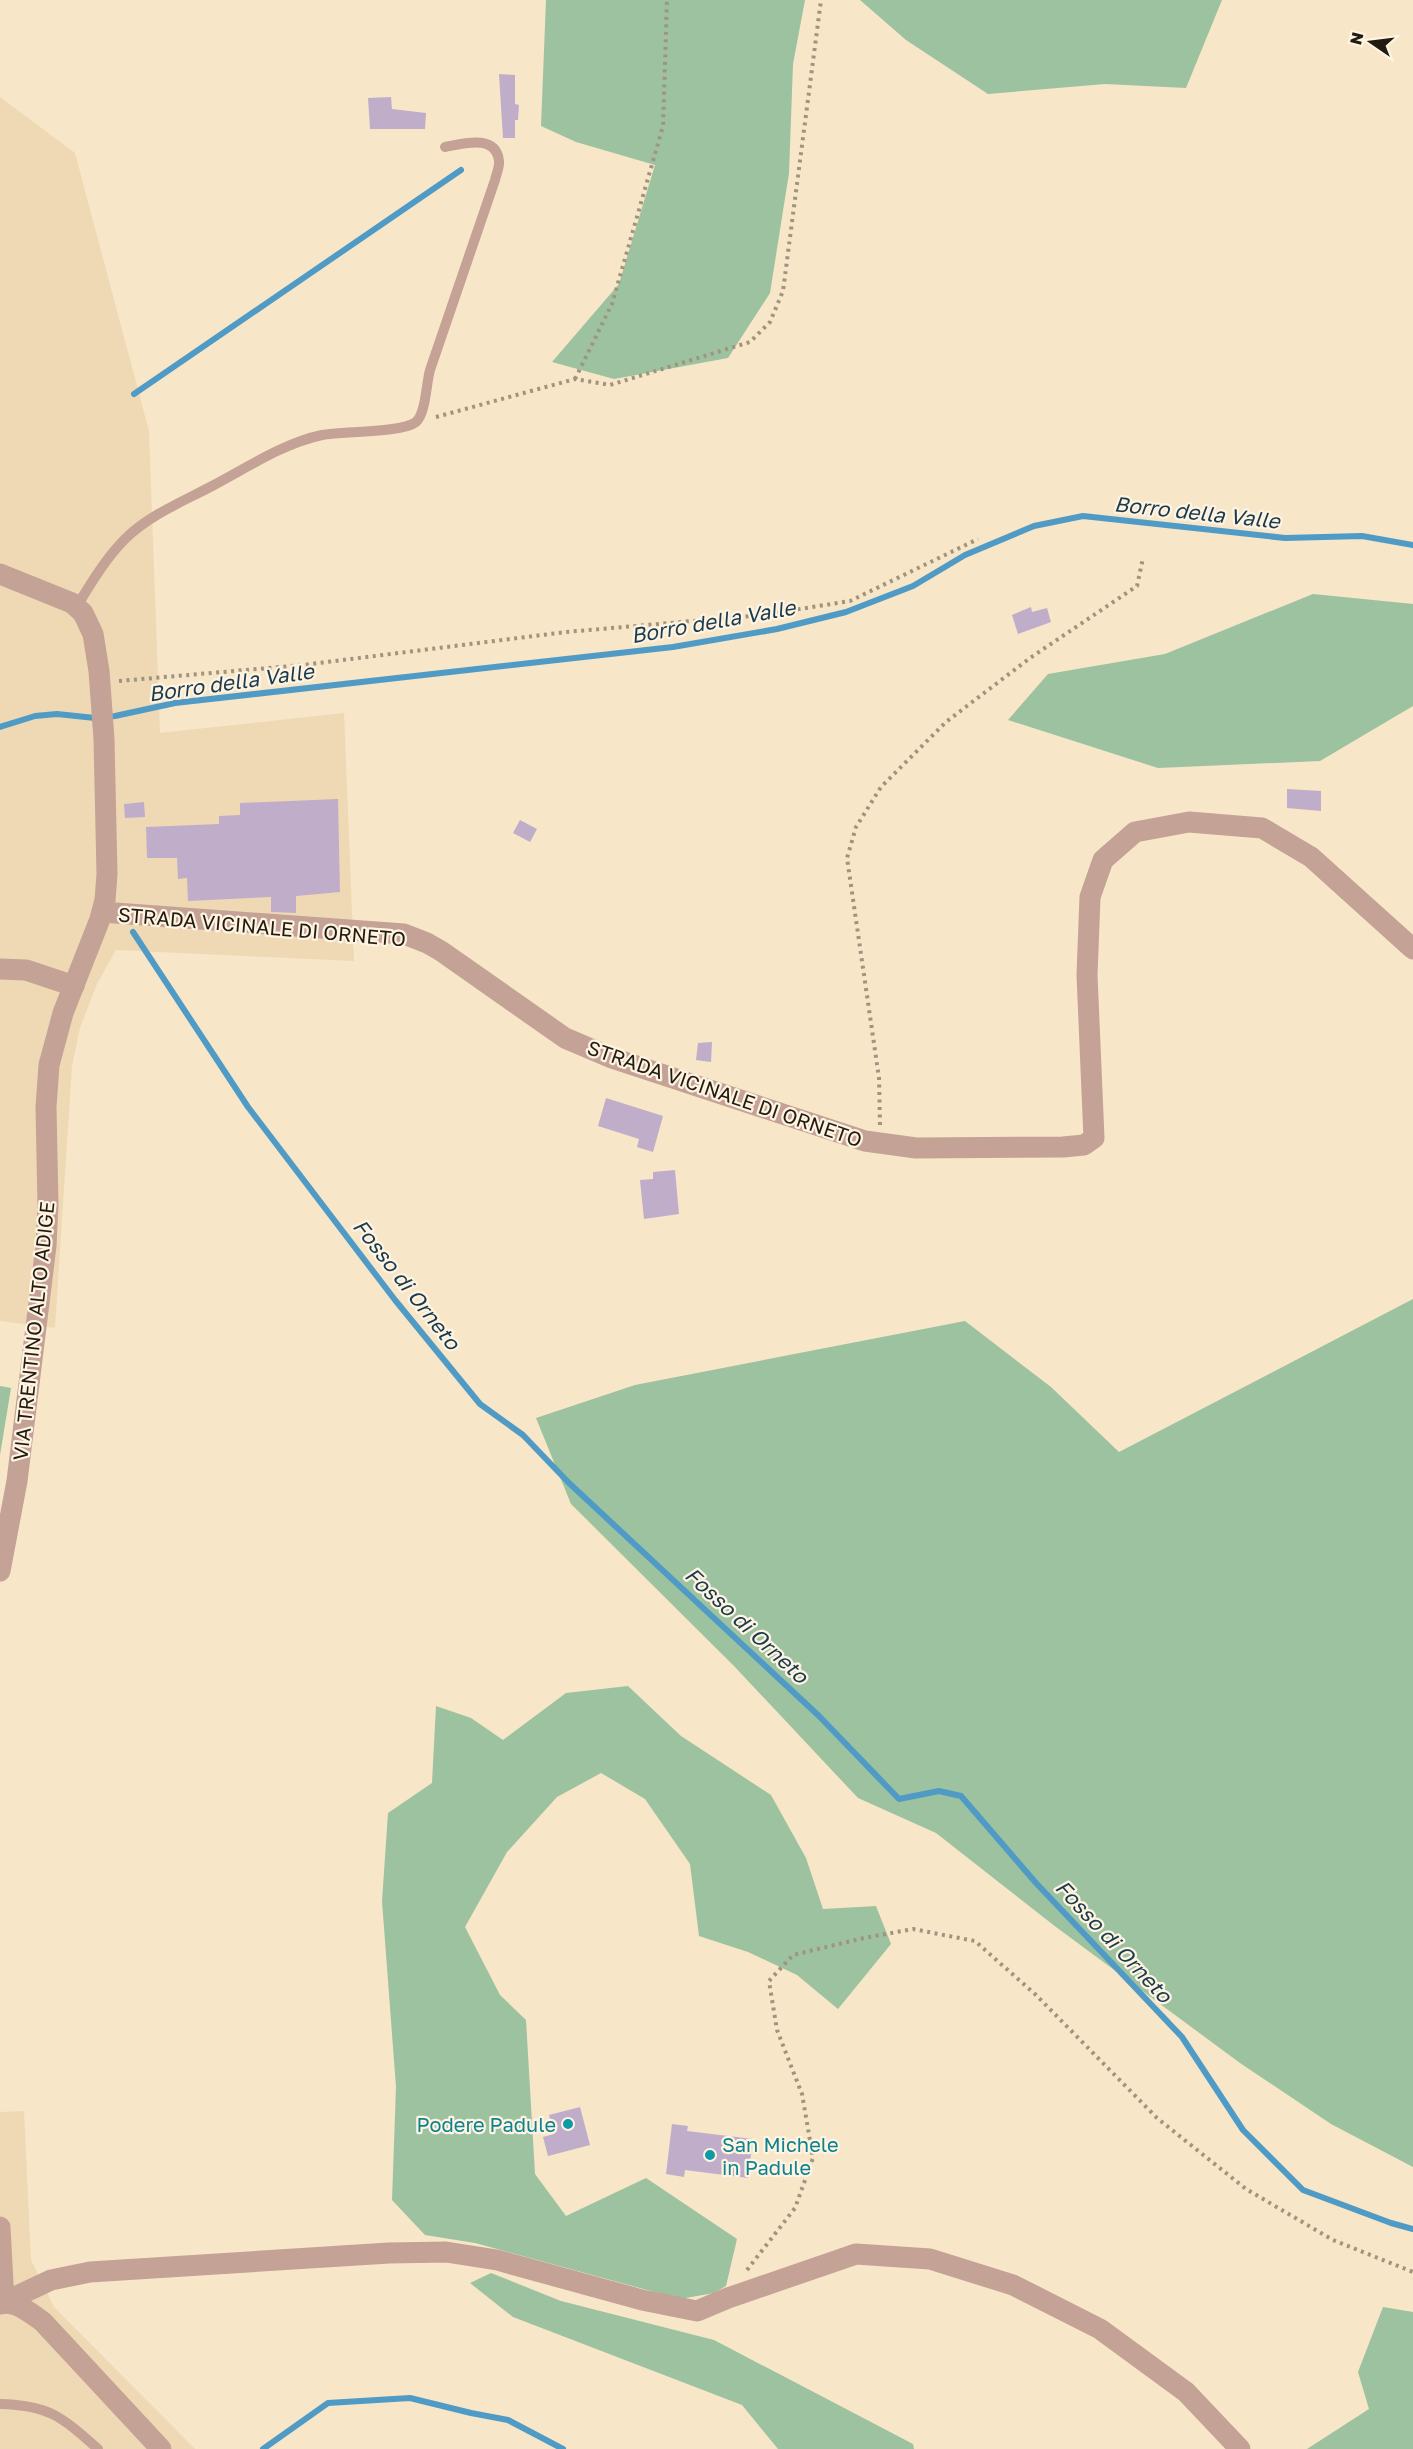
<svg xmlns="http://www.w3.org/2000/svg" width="1413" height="2449" font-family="'Golos Text',sans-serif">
<rect width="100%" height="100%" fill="#f7e6c8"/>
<g fill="#efd9b5">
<path d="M0 97 75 153 149 431 160 733 344 713 354 961 116 950 97 984 80 1028 72 1066 55 1328 0 1321Z"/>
<path d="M24 2111 31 2260 54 2307 195 2449H0V2112Z"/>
</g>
<g fill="#9cc2a0">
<path d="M546 0H805L793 64 789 173 770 293 728 358 614 379 552 362 619 284 655 165 576 142 541 126Z"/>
<path d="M860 0H1222L1186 88 1105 84 988 94 906 40Z"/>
<path d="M1313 594 1413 604V706L1320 761 1158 768 1008 720 1048 674 1165 654Z"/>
<path d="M1413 1299V2167L1331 2124 1240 2063 1056 1927 936 1833 858 1798 734 1666 571 1504 536 1418 635 1385 965 1321 1051 1387 1119 1452Z"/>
<path d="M0 1386 11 1388 0 1455Z"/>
<path d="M628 1686 681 1736 771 1795 806 1858 823 1909 876 1906 891 1944 838 2009 797 1975 748 1952 699 1936 690 1864 645 1799 601 1773 557 1797 507 1852 465 1927 500 1995 526 2020 535 2174 566 2216 646 2178 737 2239 726 2286 714 2293 680 2299 475 2243 425 2235 392 2200 396 2087 382 1901 388 1813 432 1783 436 1706 471 1718 503 1740 566 1693Z"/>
<path d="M491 2273 561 2301 714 2340 913 2444 914 2449H778L742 2405 513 2317 470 2283Z"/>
<path d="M1383 2307 1413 2312V2449H1307L1369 2409 1358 2372Z"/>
</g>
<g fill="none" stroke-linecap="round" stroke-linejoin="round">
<g stroke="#509bc6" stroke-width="6">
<path d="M134 394 461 170"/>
<path d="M0 727 35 716 57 714 95 718 115 716 175 703 673 647 777 629 846 612 913 586 965 555 1034 526 1083 516 1285 538 1362 536 1413 545"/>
<path d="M133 932 248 1107 395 1300 480 1404 523 1435 569 1483 819 1716 899 1799 939 1791 961 1796 1036 1883 1182 2037 1243 2130 1303 2190 1391 2223 1413 2229"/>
<path d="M263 2449 328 2403 410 2398 471 2413 508 2420 563 2449"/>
</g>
</g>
<g fill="#bfadc9">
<path d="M499 74 515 75V104L519 105 518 120H515V138H503Z"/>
<path d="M391 97 392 109 426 113 425 129H370L368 98Z"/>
<path d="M1031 607 1032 612 1047 608 1051 622 1018 634 1012 615Z"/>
<path d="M1287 789 1321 791V811L1287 808Z"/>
<path d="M338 799 340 892 296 896V913L271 912V897L188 901 187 878 178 879 177 858H147L146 827 219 824V816L240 815V803Z"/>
<path d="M144 802 145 817 125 818 124 804Z"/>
<path d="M520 820 537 829 530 842 513 833Z"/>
<path d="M712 1042 711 1062 696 1060 698 1043Z"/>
<path d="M606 1098 663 1116 653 1152 637 1147 639 1139 598 1126Z"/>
<path d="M675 1170 679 1214 644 1219 640 1180 653 1179V1172Z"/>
<path d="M580 2107 590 2145 548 2156 543 2137 554 2134 549 2115Z"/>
<path d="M672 2124 688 2126 687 2131 753 2139 748 2178 685 2170 684 2177 666 2174Z"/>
</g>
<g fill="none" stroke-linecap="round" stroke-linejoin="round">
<g stroke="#a1947e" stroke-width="4" stroke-dasharray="3 4.5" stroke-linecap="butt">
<path d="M575 379 612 304 663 126 667 0"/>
<path d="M436 417 575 379 610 385 750 342 770 322 783 291 821 0"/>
<path d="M119 681 303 665 566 632 762 615 850 601 978 539"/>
<path d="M880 1125 879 1078 847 858 856 827 881 787 946 722 1030 658 1137 586 1143 558"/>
<path d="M747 2270 795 2208 813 2158 802 2094 777 2030 769 1981 793 1955 864 1938 913 1929 975 1941 1036 1995 1157 2118 1246 2189 1333 2240 1413 2272"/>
</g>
<g stroke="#c4a295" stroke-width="10">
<path d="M77 606C91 583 106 558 125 539 149 515 184 501 214 485 248 467 284 443 322 435 343 431 402 433 416 422 426 413 426 384 430 370L495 180C496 175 500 166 499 161 496 133 462 144 445 147"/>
<path d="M0 2404C49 2405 62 2417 98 2449"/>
</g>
<g stroke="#c4a295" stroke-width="21">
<path d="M0 574 72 603 83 613 93 634 99 671 104 739 107 874 105 900 100 919 63 1013 49 1065 46 1107 48 1205 46 1246 17 1481 0 1571"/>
<path d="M102 912 404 934 427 943 441 951 565 1038 612 1058 865 1141 916 1148 1063 1147 1084 1145 1094 1138 1087 975 1090 897 1103 860 1135 832 1189 822 1262 828 1311 857 1413 949"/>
<path d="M0 969 26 970 74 986"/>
<path d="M0 2227 4 2302 51 2280 90 2272 389 2253 446 2252 497 2260 642 2300 697 2311 728 2298 856 2254 930 2259 1013 2285 1100 2329 1186 2392 1240 2449"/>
<path d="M0 2304C15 2300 31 2313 43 2322L161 2449"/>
</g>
</g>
<g fill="#0f9aa8" stroke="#fff4e2" stroke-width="2">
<circle cx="568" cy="2124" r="6"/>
<circle cx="710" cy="2155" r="6"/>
</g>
<g text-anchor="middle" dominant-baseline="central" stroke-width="4.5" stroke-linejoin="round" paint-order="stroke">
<g font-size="20" fill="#221b11" stroke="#fff4e2">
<text transform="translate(262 926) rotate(5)">STRADA VICINALE DI ORNETO</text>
<text transform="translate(725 1093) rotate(19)">STRADA VICINALE DI ORNETO</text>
<text transform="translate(33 1331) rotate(-84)">VIA TRENTINO ALTO ADIGE</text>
</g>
<g font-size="20" fill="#0d838f" stroke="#fff4e2" text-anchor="end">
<text x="556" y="2124">Podere Padule</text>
<text x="722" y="2144" text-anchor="start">San Michele<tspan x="722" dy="23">in Padule</tspan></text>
</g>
<g font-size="21" font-style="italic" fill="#1a3b4e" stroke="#fff4e2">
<text transform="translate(1197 512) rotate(6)">Borro della Valle</text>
<text transform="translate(713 621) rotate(-10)">Borro della Valle</text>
<text transform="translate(231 682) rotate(-8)">Borro della Valle</text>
<text transform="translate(407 1284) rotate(52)">Fosso di Orneto</text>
<text transform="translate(747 1625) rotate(43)">Fosso di Orneto</text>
<text transform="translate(1114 1941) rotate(47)">Fosso di Orneto</text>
</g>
</g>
<g transform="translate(1371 42) rotate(284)" stroke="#fff4e2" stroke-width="4.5" paint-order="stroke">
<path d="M0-4.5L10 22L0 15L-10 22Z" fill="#221b11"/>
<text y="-9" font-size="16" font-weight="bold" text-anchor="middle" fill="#221b11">N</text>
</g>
</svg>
